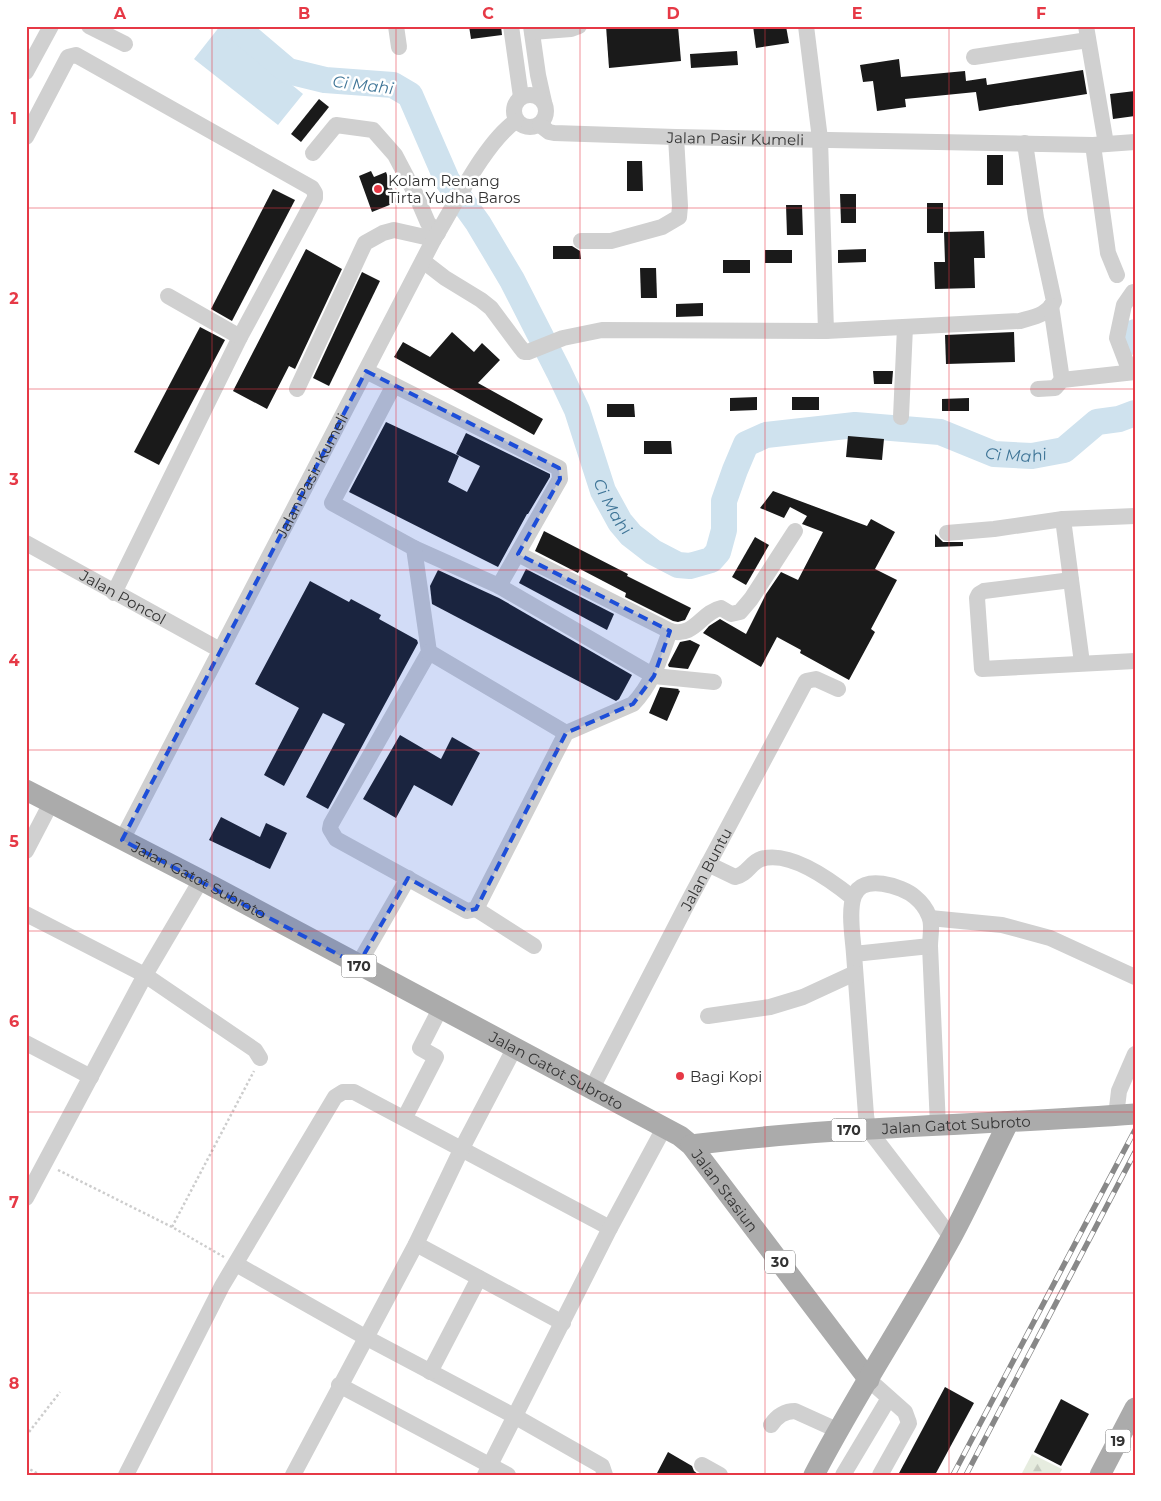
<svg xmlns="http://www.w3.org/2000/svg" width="1161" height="1501" font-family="Montserrat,sans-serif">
<defs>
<pattern id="forest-firs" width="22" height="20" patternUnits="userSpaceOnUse" patternTransform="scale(1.25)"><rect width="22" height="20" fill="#e6ecdf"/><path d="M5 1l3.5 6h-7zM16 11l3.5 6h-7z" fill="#c6cbc0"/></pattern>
</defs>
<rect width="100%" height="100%" fill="#fff"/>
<path fill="url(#forest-firs)" d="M1032 1454 1062 1469 1059 1475H1021Z"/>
<path fill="#cfe2ee" d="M220 26 303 94 278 125 194 59Z"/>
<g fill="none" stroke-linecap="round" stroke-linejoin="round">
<g stroke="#cfe2ee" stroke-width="26">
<path id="s1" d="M235 26 288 71 325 80 393 85 410 95 447 180 478 223 512 280 559 372 577 410 603 491 620 522 631 535 653 552 678 565 690 566 711 560 718 552 724 530V501L735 470 746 444 766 435 855 425 940 432 994 454 1032 456 1064 450 1097 422 1119 419 1135 413"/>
<path d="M1135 332 1133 339 1135 342"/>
</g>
</g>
<g fill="#1a1a1a">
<path d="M469 26H501L502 35 471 39Z"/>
<path d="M606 26H678L681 61 609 68Z"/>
<path d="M753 26H786L789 43 756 48Z"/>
<path d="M737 51 738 65 691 68 690 54Z"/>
<path d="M899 59 901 77 965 71 966 81 986 78 987 85 1083 70 1087 94 979 111 976 92 905 99 906 107 877 111 873 81 863 82 860 65Z"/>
<path d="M1135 91V116L1113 119 1110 94Z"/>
<path d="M319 99 329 107 301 142 291 134Z"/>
<rect x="987" y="155" width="16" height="30"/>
<path d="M627 161H642L643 191H627Z"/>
<path d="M371 171 374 177 386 172 397 202 372 212 359 176Z"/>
<path d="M273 189 295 200 232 321 211 309Z"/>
<path d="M840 194H856V223H841Z"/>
<rect x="927" y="203" width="16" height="30"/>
<path d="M786 205H802L803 235H787Z"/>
<path d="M984 231 985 258H974L975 288 935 289 934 262H945L944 232Z"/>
<path d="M553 246H572L580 251 581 259H553Z"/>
<path d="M306 249 342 269 295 369 289 366 267 409 233 391Z"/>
<path d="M866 249V262L838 263V250Z"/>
<rect x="765" y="250" width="27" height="13"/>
<rect x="723" y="260" width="27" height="13"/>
<path d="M640 268H656L657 298H641Z"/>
<path d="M362 272 380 281 329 386 313 378Z"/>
<path d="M703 303V316L676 317V304Z"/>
<path d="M200 327 225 340 159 465 134 452Z"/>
<path d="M452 332 474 352 482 343 500 360 478 383 543 419 534 435 394 357 403 342 430 357Z"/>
<path d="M1014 332 1015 362 946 364 945 335Z"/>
<path d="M873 371H893L892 384H874Z"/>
<path d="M757 397V410L730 411V398Z"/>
<rect x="792" y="397" width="27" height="13"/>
<path d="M969 398V411H942V399Z"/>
<path d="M607 404H634L635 417H607Z"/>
<path d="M386 422 459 456 448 482 467 492 480 466 456 454 466 433 550 474V477L528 514H527L498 567 349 492Z"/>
<path d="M848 436 884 439 882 460 846 457Z"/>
<path d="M644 441H671L672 454H644Z"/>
<path d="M773 491 867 526 871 519 895 532 875 569 897 580 871 629 875 632 849 680 800 653 801 650 777 637 761 667 703 633 709 626 720 619 746 634 766 594 781 572 798 580 823 532 802 524 807 516 790 507 784 518 760 508Z"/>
<path d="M544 531 628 574 627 576 691 608 685 620 678 622 673 621 625 597 626 593 580 569 578 573 535 551Z"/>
<path d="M935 534 943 542H963V546L935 547Z"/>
<path d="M755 537 769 545 746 585 732 577Z"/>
<path d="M526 569 614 614 607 630 519 583Z"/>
<path d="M438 570 499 598 632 675 619 699 616 701 432 604 430 586Z"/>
<path d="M310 581 349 602 351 599 381 615 379 619 417 640 418 643 328 809 306 797 345 724 323 713 284 786 264 775 299 708 255 684Z"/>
<path d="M690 640 700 645 688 669 669 667 668 665 680 642Z"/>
<path d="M660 687 679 689 678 690 680 691 667 721 649 713Z"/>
<path d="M400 735 441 759 452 737 480 753 452 806 414 785 396 818 363 799Z"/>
<path d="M221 817 260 837 266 823 287 833 270 869 209 840Z"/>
<path d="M945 1387 974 1403 935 1475H898Z"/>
<path d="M1061 1399 1089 1414 1061 1466 1034 1452Z"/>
<path d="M668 1452 692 1466 694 1471 699 1475H656Z"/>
</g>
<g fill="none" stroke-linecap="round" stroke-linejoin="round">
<g stroke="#cdcdcd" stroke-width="2.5" stroke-dasharray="2.5 2.5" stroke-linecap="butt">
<path d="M58 1170 172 1227 224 1257"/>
<path d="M172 1227 254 1071"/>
<path d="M26 1436 60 1392"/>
<path d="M26 1467 40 1475"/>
</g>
<g stroke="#d0d0d0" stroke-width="16">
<path d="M89 26 125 44"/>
<path d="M396 26 399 47"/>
<path d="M511 26 521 97"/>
<path d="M531 26 538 75 544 102"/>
<path d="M806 26 820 139 826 331"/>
<path d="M1086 26 1106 144"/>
<path d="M532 32 571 29 579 26"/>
<path d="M974 57 1088 40"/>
<path d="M26 72 51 26"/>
<circle cx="530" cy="111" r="16"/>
<path id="s2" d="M540 125 549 132 554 133 676 137 1093 145 1135 142"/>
<path d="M26 137 68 57 76 55 312 188 315 193V198L240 337 114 593"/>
<path d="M1093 145 1108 253 1117 275"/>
<path d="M313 153 336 125 373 130 395 155 416 195 428 223 438 233"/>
<path d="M581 241H611L662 227 679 217 680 206 676 137"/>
<path d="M423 261 445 278 481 300 491 308 520 347 524 352H528L563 338 602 330 826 331 1020 321C1033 317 1048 315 1054 301L1036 218 1025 143"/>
<path d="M168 296 240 337"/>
<path d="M1051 306 1062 380"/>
<path d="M366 371 559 468 560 479 499 586"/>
<path d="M1130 372 1117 338 1124 305 1133 292"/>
<path d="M394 385 332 503 414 548 499 586 654 676 714 682"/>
<path d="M297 389 365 243 383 233 394 230 434 239"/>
<path d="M1038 389 1055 388 1062 380 1135 372"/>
<path d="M901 417 905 327"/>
<path d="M1063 519 1082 663"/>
<path d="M947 533 994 529 1063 519 1135 516"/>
<path id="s3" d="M26 543 220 650"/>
<path d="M414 548 429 652 331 824 330 829 336 839 467 911 476 909 566 733 633 704C653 683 660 658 670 631 695 638 701 612 721 608L731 614 740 612 751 599 795 531"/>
<path d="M518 554 670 631"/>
<path d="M1071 580 984 591 979 594 977 598 982 669 1135 661"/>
<path d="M429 652 566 733"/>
<path id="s4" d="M122 840 434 239C455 205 485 142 516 121"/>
<path d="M26 851 51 803"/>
<path d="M708 864 735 877C747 875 751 862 761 859 790 850 832 881 853 898"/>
<path d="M476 909 534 946"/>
<path d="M26 914 145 975 255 1050 260 1058"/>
<path d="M930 918 1002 925 1050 938 1135 977"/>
<path d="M930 946 938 1126"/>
<path d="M854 954C853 938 848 911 854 896 862 873 902 886 915 897 921 902 926 908 929 916 933 924 930 937 930 946L854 954 866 1115 868 1129 951 1237"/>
<path d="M358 965 408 878"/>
<path d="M708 1016 770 1007 803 997 855 973"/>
<path d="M26 1043 91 1077"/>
<path id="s5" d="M591 1090 687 904 806 681 816 679 838 689"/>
<path d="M1116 1116 1119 1091 1135 1054"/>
<path d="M405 1117 436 1057 420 1048 440 1009"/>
<path d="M26 1198 145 975 201 880"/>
<path d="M416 1244 563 1323"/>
<path d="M236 1264 365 1337 516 1417 602 1466 605 1475"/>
<path d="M430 1372 479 1278"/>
<path d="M869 1380 905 1412 909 1423 880 1475"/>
<path d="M339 1385 508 1475"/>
<path d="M771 1425C777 1416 784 1411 795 1411L837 1430"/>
<path d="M702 1465 720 1475"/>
<path d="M126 1475 222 1286 335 1097 343 1092H354L610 1228"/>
<path d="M293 1475 416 1244 461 1150 514 1049"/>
<path d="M485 1475 610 1228 664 1128"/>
<path d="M843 1475 889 1398"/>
</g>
<g stroke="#ababab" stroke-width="21">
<path id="s6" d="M26 790 201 880 680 1136 691 1145 869 1380"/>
<path id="s7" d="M691 1145C838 1126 987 1125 1135 1114"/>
<path d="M814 1475C856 1394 907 1318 951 1238 971 1201 989 1161 1008 1123"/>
<path d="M1100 1475 1135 1408"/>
</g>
<g stroke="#888" stroke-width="5.5">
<g id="rail">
<path d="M953 1475 1135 1130"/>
<path d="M966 1475 1135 1152"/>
</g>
</g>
<use href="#rail" stroke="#fff" stroke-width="4" stroke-dasharray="11" stroke-linecap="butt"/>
</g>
<path fill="#1d4ed8" fill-opacity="0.2" stroke="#1d4ed8" stroke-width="4" stroke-dasharray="10 6" stroke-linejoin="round" d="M366 371 559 468 560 479 518 554 670 631 654 676 633 704 566 733 476 909 467 911 408 878 358 965 122 840Z"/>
<path fill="none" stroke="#e63946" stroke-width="1" stroke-opacity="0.55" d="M212 26V1475M396 26V1475M580 26V1475M765 26V1475M949 26V1475M26 208H1135M26 389H1135M26 570H1135M26 750H1135M26 931H1135M26 1112H1135M26 1293H1135"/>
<g fill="#e63946" stroke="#fff" stroke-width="2">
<circle cx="378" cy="189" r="5"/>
<circle cx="680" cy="1076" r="5"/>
</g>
<g text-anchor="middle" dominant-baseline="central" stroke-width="5" stroke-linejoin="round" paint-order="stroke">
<g fill="#fff" stroke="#707070" stroke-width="1">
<rect x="341.5" y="954.5" width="35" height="23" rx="4"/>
<rect x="831.5" y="1118.5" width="35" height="23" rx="4"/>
<rect x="765" y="1250.5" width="30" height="23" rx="4"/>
<rect x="1105.5" y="1429.5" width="25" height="23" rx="4"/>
</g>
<g font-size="14" font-weight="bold" fill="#333">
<text x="359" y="966">170</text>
<text x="849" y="1130">170</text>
<text x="780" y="1262">30</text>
<text x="1118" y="1441">19</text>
</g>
<g font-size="15" fill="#333" stroke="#fff">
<text stroke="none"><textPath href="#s2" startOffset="198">Jalan Pasir Kumeli</textPath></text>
<text stroke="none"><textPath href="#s4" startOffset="411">Jalan Pasir Kumeli</textPath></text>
<text stroke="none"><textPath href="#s3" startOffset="111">Jalan Poncol</textPath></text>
<text stroke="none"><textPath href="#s5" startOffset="249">Jalan Buntu</textPath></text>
<text stroke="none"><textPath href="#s6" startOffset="195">Jalan Gatot Subroto</textPath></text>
<text stroke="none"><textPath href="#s6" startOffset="600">Jalan Gatot Subroto</textPath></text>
<text stroke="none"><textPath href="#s7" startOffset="266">Jalan Gatot Subroto</textPath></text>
<text stroke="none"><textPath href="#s6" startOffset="811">Jalan Stasiun</textPath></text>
</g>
<g font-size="15" fill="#333" stroke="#fff" text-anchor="start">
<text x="388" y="180">Kolam Renang<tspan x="388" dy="17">Tirta Yudha Baros</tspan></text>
<text x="690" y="1076">Bagi Kopi</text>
</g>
<g font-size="16" font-style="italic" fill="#3f7597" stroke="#fff">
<text transform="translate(363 85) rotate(7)">Ci Mahi</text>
<text stroke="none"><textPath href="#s1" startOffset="1181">Ci Mahi</textPath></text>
<text stroke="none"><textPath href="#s1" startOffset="656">Ci Mahi</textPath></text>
</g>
</g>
<rect width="1161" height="1501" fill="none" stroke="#ffffff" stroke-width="55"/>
<rect x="28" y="28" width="1106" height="1446" fill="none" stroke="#e63946" stroke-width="2"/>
<g font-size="16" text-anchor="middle" font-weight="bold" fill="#e63946">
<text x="120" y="19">A</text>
<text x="304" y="19">B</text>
<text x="488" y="19">C</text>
<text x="673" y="19">D</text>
<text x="857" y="19">E</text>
<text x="1041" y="19">F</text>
<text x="14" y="124">1</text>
<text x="14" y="304">2</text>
<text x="14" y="485">3</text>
<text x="14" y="666">4</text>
<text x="14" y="847">5</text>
<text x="14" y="1027">6</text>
<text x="14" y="1208">7</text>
<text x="14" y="1389">8</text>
</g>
</svg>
